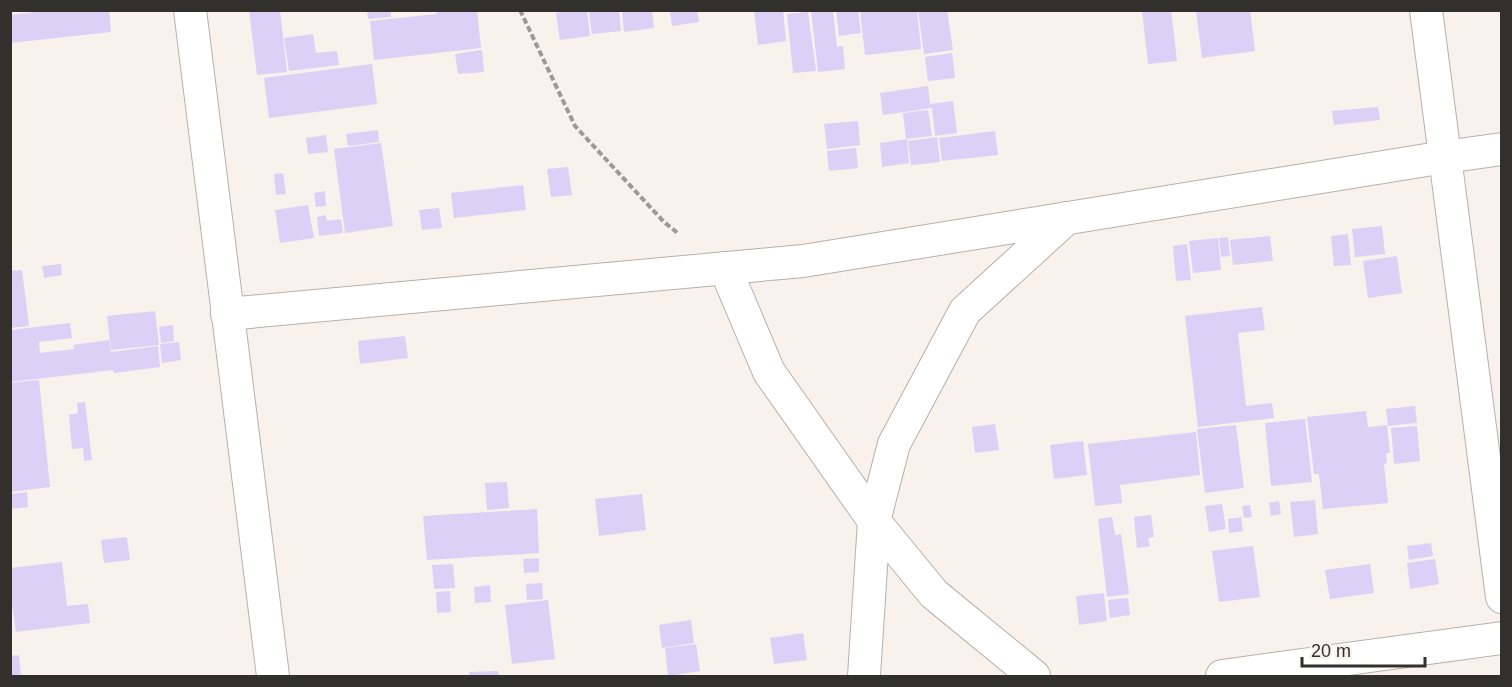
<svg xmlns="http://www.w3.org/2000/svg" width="1512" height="687" font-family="Arial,sans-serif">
<rect width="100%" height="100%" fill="#f8f1ec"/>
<g fill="#ddd0f7">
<path d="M54 10H109L111 32 10 43V15Z"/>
<path d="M249 10H280L287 72 257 75Z"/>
<path d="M367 10H391V17L368 19Z"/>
<path d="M436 10H477L481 48 374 60 370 21 437 14Z"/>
<path d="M577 10H587L590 36 560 40 556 13Z"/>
<path d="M589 10H619L621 31 592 34Z"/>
<path d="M622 10H652L654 28 624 32Z"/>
<path d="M670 10H697L699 22 672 26Z"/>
<path d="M754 10H783L786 41 758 45Z"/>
<path d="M818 10H833L837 47 843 46 845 69 818 72 811 11Z"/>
<path d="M836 10H858L861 33 839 36Z"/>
<path d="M860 10H917L921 49 865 55Z"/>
<path d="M918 10H947L953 50 924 54Z"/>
<path d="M1142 10H1171L1177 61 1148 64Z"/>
<path d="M1196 10H1250L1255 51 1202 58Z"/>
<path d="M808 12 816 71 793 73 787 14Z"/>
<path d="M313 34 316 53 337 51 339 65 289 71 284 38Z"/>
<path d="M482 50 484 72 458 74 455 54Z"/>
<path d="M952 53 955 78 928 81 925 57Z"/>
<path d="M372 64 377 104 269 118 264 78Z"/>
<path d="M928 86 930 104 953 101 957 133 935 136 932 108 883 115 880 93Z"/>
<path d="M1378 107 1380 120 1334 125 1332 111Z"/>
<path d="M928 110 932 136 906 139 903 113Z"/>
<path d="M858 121 860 145 827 149 824 124Z"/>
<path d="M378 130 379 142 348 146 346 134Z"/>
<path d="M995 131 998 155 942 161 939 138Z"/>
<path d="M326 135 328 152 308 154 306 138Z"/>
<path d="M937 137 940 162 911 165 908 141Z"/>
<path d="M907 139 909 163 882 167 880 143Z"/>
<path d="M381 143 393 226 345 233 334 149Z"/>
<path d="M856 148 858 168 829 171 827 151Z"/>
<path d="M568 167 572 195 551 197 547 169Z"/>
<path d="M283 173 286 194 276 195 274 174Z"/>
<path d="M523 185 526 210 454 218 451 193Z"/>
<path d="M325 191 326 206 316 207 314 193Z"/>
<path d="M308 205 314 238 280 243 275 210Z"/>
<path d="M439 208 442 228 422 230 419 210Z"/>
<path d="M326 215 327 221 341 219 343 233 319 236 317 217Z"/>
<path d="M1382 226 1385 254 1355 257 1352 229Z"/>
<path d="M1348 234 1351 265 1334 266 1331 236Z"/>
<path d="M1270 236 1273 261 1233 265 1230 240Z"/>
<path d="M1228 237 1230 256 1221 257 1219 238Z"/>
<path d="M1218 238 1221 270 1193 273 1189 241Z"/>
<path d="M1187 244 1191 280 1176 281 1173 246Z"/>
<path d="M1397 256 1402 293 1368 298 1363 261Z"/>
<path d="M61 264 62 275 44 278 42 266Z"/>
<path d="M22 270 29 326 10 328V271Z"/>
<path d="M1262 307 1265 330 1238 333 1246 406 1272 403 1274 418 1198 427 1185 316Z"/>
<path d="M155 311 159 345 111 350 107 316Z"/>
<path d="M70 323 72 338 39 342 40 353 74 349 73 345 109 340 111 354V352L158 346 160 367 114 373 113 370 10 382V330Z"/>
<path d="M173 325 174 341 161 343 159 327Z"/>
<path d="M405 336 408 358 360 364 358 341Z"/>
<path d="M179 342 181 360 162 363 160 344Z"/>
<path d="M39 380 50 487 10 492V383Z"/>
<path d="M85 402 92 460 84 461 83 448 72 449 69 415 78 413 77 403Z"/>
<path d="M1415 406 1417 423 1388 426 1386 409Z"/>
<path d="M1366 411 1368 427 1387 425 1390 453H1386L1387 463 1384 464 1388 503 1323 509 1319 474H1314L1307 417Z"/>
<path d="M1305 419 1312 482 1271 486 1265 423Z"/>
<path d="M995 424 999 450 975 453 972 427Z"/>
<path d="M1236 425 1244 488 1205 493 1197 429Z"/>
<path d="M1417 426 1420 461 1394 464 1391 428Z"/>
<path d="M1196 432 1200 475 1120 485 1122 503 1095 506 1088 444Z"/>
<path d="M1083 441 1087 475 1054 479 1050 445Z"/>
<path d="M507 482 509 508 487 510 485 483Z"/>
<path d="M27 492 28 507 10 509V494Z"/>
<path d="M642 494 646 530 599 536 595 499Z"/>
<path d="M1315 500 1318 534 1294 537 1290 502Z"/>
<path d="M1279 501 1281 514 1271 516 1269 503Z"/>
<path d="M1222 504 1226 529 1209 532 1205 506Z"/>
<path d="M1250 505 1252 517 1244 518 1242 506Z"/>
<path d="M537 509 539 553 427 560 423 516Z"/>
<path d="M1151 515 1154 537 1148 538 1150 546 1137 548 1134 517Z"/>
<path d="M1112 517 1115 535 1121 534 1129 594 1107 597 1098 519Z"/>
<path d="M1241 517 1243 531 1229 533 1228 519Z"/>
<path d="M127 537 130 560 104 563 101 540Z"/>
<path d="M1431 543 1433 556 1409 560 1407 546Z"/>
<path d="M1253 546 1260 597 1219 602 1212 551Z"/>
<path d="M539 558V572L524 573 523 559Z"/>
<path d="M1435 559 1439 584 1410 589 1407 563Z"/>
<path d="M62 562 67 606 88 604 90 623 16 632 10 590V568Z"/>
<path d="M453 564 455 588 434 589 432 565Z"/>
<path d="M1370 564 1374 593 1330 599 1325 570Z"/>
<path d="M542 583 543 599 527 600 526 584Z"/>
<path d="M490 585 491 602 475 603 474 587Z"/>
<path d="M450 591 451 612 437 613 436 592Z"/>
<path d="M1104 593 1107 621 1079 625 1076 596Z"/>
<path d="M1128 598 1130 615 1110 618 1108 600Z"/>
<path d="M548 600 555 659 512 664 505 605Z"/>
<path d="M691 620 694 643 662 648 659 625Z"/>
<path d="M803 633 807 660 774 664 770 638Z"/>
<path d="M696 644 700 671 668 676 665 648Z"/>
<path d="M19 655 21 676H10V656Z"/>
<path d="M498 671 499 676H469V672Z"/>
</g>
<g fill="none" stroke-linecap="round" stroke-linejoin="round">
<g stroke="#b7b0ab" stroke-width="34">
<g id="street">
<path d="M190 10 273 676"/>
<path d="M1426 10 1502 597"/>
<path d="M725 268 769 372 874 521 934 594 1034 676"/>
<path d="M227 314 803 261 1445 157 1502 149"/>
<path d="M864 676 874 521 894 444 965 311 1067 218"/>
<path d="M1222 676 1502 638"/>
</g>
</g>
<path stroke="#9d9995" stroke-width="4" stroke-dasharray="6 3" stroke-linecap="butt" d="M520 10 575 126 664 222 679 234"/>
<use href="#street" stroke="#fff" stroke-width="32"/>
</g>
<rect width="1512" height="687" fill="none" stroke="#32302d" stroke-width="24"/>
<path d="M1302 657v9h123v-9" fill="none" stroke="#32302d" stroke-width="3"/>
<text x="1311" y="657" font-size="18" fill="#32302d" stroke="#f8f1ec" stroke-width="4.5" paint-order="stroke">20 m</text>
</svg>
